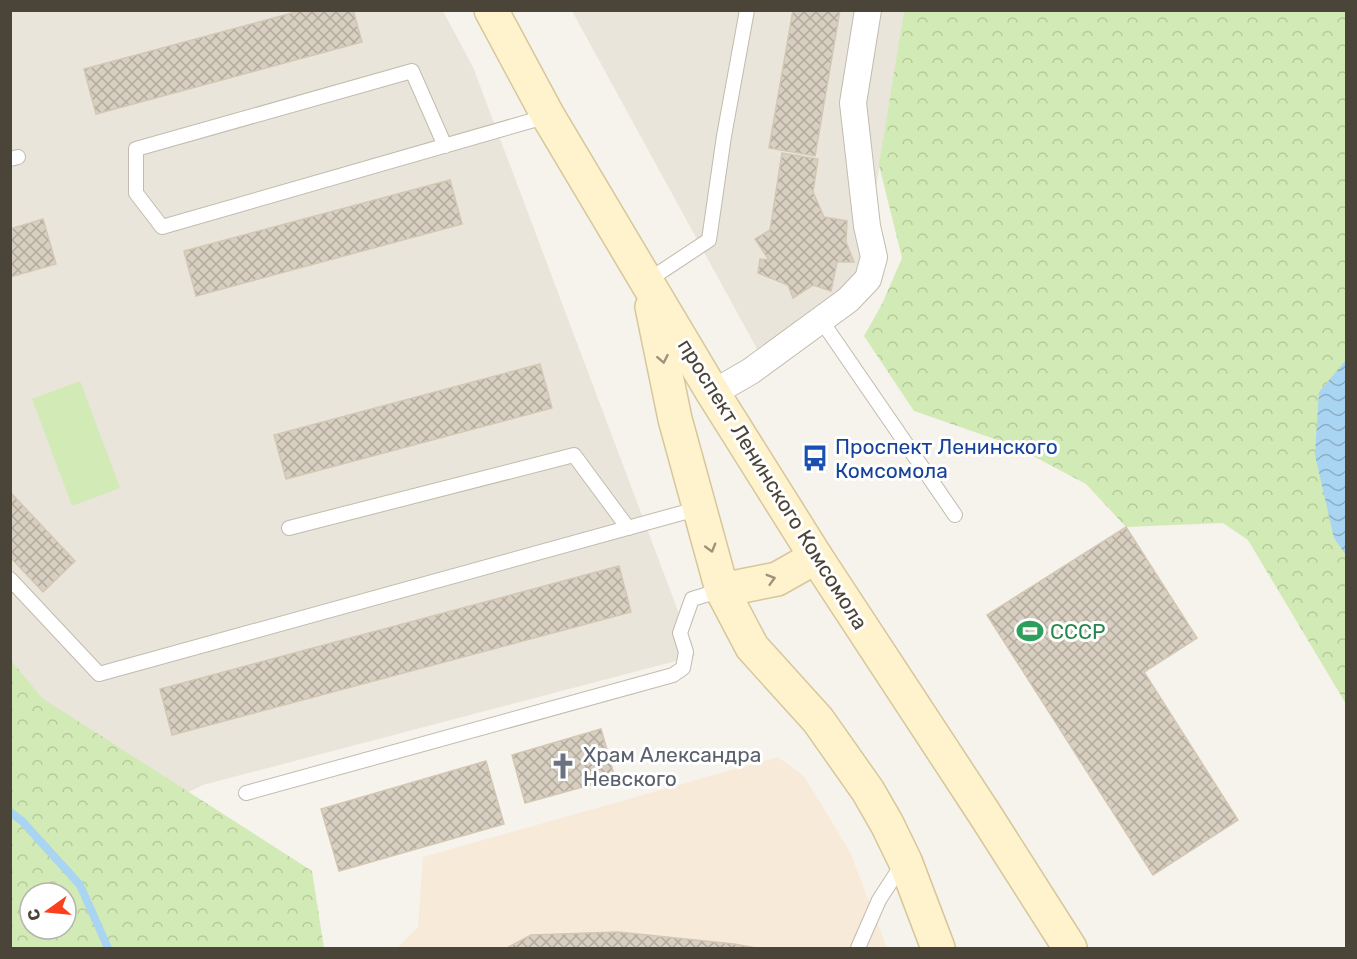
<svg xmlns="http://www.w3.org/2000/svg" width="1357" height="959" font-family="Rubik,sans-serif">
<defs>
<pattern id="forest-crowns" width="20" height="18" patternUnits="userSpaceOnUse" patternTransform="scale(1.5)"><rect width="20" height="18" fill="#d2eab5"/><path d="M2 6a3 3 0 1 1 6 0M12 15a3 3 0 1 1 6 0" fill="none" stroke="#b6ca9c"/></pattern>
<pattern id="water-waves" width="16" height="10" patternUnits="userSpaceOnUse" patternTransform="scale(1.5)"><rect width="16" height="10" fill="#a9d4f2"/><path d="M0 5q4-4 8 0t8 0" fill="none" stroke="#8caec5"/></pattern>
<pattern id="building-cross-hatch" width="8" height="8" patternUnits="userSpaceOnUse" patternTransform="scale(1.5)"><rect width="8" height="8" fill="#d8cfc1"/><path d="M0 0l8 8M0 8l8-8" fill="none" stroke="#b1aa9e"/></pattern>
</defs>
<rect width="100%" height="100%" fill="#f6f3ec"/>
<g fill="#eae5da">
<path d="M11 11H443L473 67 695 656 203 785 11 881Z"/>
<path d="M572 11H904L861 284 762 358Z"/>
</g>
<path fill="#f7ead8" d="M778 757 804 776 850 852 887 948H397L418 927 423 857Z"/>
<path fill="#d2eab5" d="M80 381 120 488 72 506 32 399Z"/>
<g fill="url(#forest-crowns)" fill-rule="evenodd">
<path d="M904 11H1346V704L1248 540 1223 523 1126 527 1086 484 1012 445 914 411 864 336 882 304 902 258 879 165Z"/>
<path d="M10 659 42 698 312 871 324 948H11ZM30 893H66V929H30Z"/>
</g>
<path fill="url(#water-waves)" d="M1346 360V555L1334 538 1315 455 1319 392Z"/>
<g fill="none" stroke-linecap="round" stroke-linejoin="round">
<path stroke="#a9d4f2" stroke-width="8" d="M10 812 22 821 80 885 108 948"/>
</g>
<g fill="url(#building-cross-hatch)" stroke="#d3c7b4" stroke-width="1.5">
<path d="M303 10H353L362 42 96 114 84 69Z"/>
<path d="M793 10H840L815 156 769 148Z"/>
<path d="M782 153 818 159 813 192 824 217 847 221 846 242 854 262H837L831 291 813 285 793 298 788 285 758 273 760 259 769 260 755 239 770 230Z"/>
<path d="M450 180 462 224 196 296 184 251Z"/>
<path d="M43 219 56 264 10 277V229Z"/>
<path d="M540 364 552 408 286 479 274 435Z"/>
<path d="M10 492 75 561 43 592 10 557Z"/>
<path d="M1126 527 1197 638 1144 672 1238 820 1153 875 987 615Z"/>
<path d="M619 566 631 612 172 735 160 689Z"/>
<path d="M601 729 615 778 525 803 512 755Z"/>
<path d="M486 761 504 824 339 871 321 809Z"/>
<path d="M618 932 734 944 756 948H507L531 935Z"/>
</g>
<g fill="none" stroke-linecap="round" stroke-linejoin="round">
<g stroke="#c2bbae" stroke-width="16">
<g id="lane">
<path d="M445 146 412 71 136 149V193L162 227 548 116"/>
<path d="M10 159 18 157"/>
<path d="M647 281 709 240 724 136 747 10"/>
<path d="M821 320 955 515"/>
<path d="M289 528 574 455 628 528"/>
<path d="M10 579 99 674 700 508"/>
<path d="M246 793 673 675 683 668 686 652 680 633 692 599 722 590"/>
<path d="M858 948 879 900 903 863"/>
</g>
</g>
<g stroke="#c2bbae" stroke-width="28">
<path id="street" d="M713 393 751 371 848 300 868 279 874 257 867 226 853 103 868 10"/>
</g>
<g stroke="#d6c79b" stroke-width="36">
<g id="secondary">
<path d="M491 10 548 116 713 393 816 557 984 813 1070 948"/>
<path d="M652 307 675 419 722 590 752 647 818 720 868 791 887 824 905 861 938 948"/>
<path d="M722 590 777 579 816 557"/>
</g>
</g>
<use href="#lane" stroke="#fff" stroke-width="14"/>
<use href="#street" stroke="#fff" stroke-width="26"/>
<use href="#secondary" stroke="#fff3cd" stroke-width="33"/>
</g>
<defs><path id="oneway-chevron" d="M-2-3.5L2.5 0L-2 3.5" fill="none" stroke-width="1.6" stroke-linecap="round" stroke-linejoin="round" transform="scale(1.5)"/></defs>
<g stroke="#9c937c">
<use href="#oneway-chevron" transform="translate(663 359) rotate(79)"/>
<use href="#oneway-chevron" transform="translate(711 548) rotate(74)"/>
<use href="#oneway-chevron" transform="translate(771 579) rotate(-16)"/>
</g>
<defs>
<g id="bus-bare" transform="scale(2.07)"><path d="M-5-6H5V4H4V6H2V4H-2V6H-4V4H-5ZM-3.5-4V0h7V-4ZM-3.5 1.2v1.5H-2V1.2ZM2 1.2v1.5H3.5V1.2Z" fill="#1a4fb4" stroke="#fff" stroke-width="2.5" paint-order="stroke"/></g>
<g id="stadium-bare" transform="scale(2.07)"><path d="M0-5a6.5 5 0 1 0 0 10a6.5 5 0 1 0 0-10ZM-3.5-1.8h7v3.6h-7Z" fill="#2e9e5b" stroke="#fff" stroke-width="2.5" paint-order="stroke"/></g>
<g id="church-bare" transform="scale(2.07)"><path d="M-1.2-6h2.4v3.5h3.3v2.4h-3.3V6h-2.4V-.1h-3.3v-2.4h3.3Z" fill="#6b7280" stroke="#fff" stroke-width="2.5" paint-order="stroke"/></g>
</defs>
<g fill-rule="evenodd">
<use href="#bus-bare" x="815" y="458"/>
<use href="#stadium-bare" x="1030" y="631"/>
<use href="#church-bare" x="563" y="766"/>
</g>
<g text-anchor="middle" dominant-baseline="central" stroke-width="6" stroke-linejoin="round" paint-order="stroke">
<g font-size="21" fill="#164399" stroke="#fff" text-anchor="start">
<text x="835" y="446">Проспект Ленинского<tspan x="835" dy="24">Комсомола</tspan></text>
</g>
<g font-size="21" fill="#4b4439" stroke="#fff">
<text transform="translate(773 484) rotate(58)">проспект Ленинского Комсомола</text>
</g>
<g font-size="21" fill="#27864d" stroke="#fff" text-anchor="start">
<text x="1050" y="631">СССР</text>
</g>
<g font-size="21" fill="#5b616d" stroke="#fff" text-anchor="start">
<text x="583" y="754">Храм Александра<tspan x="583" dy="24">Невского</tspan></text>
</g>
</g>
<rect width="1357" height="959" fill="none" stroke="#4b4439" stroke-width="24"/>
<g transform="translate(48 911) rotate(255)"><circle r="28" fill="#ffffff" stroke="#b7b4b0" stroke-width="1.5"/>
<path d="M0-4.5L10 22L0 15L-10 22Z" fill="#fc3f1d"/>
<text y="-9" font-size="16" font-weight="bold" text-anchor="middle" fill="#4b4439">С</text>
</g>
</svg>
